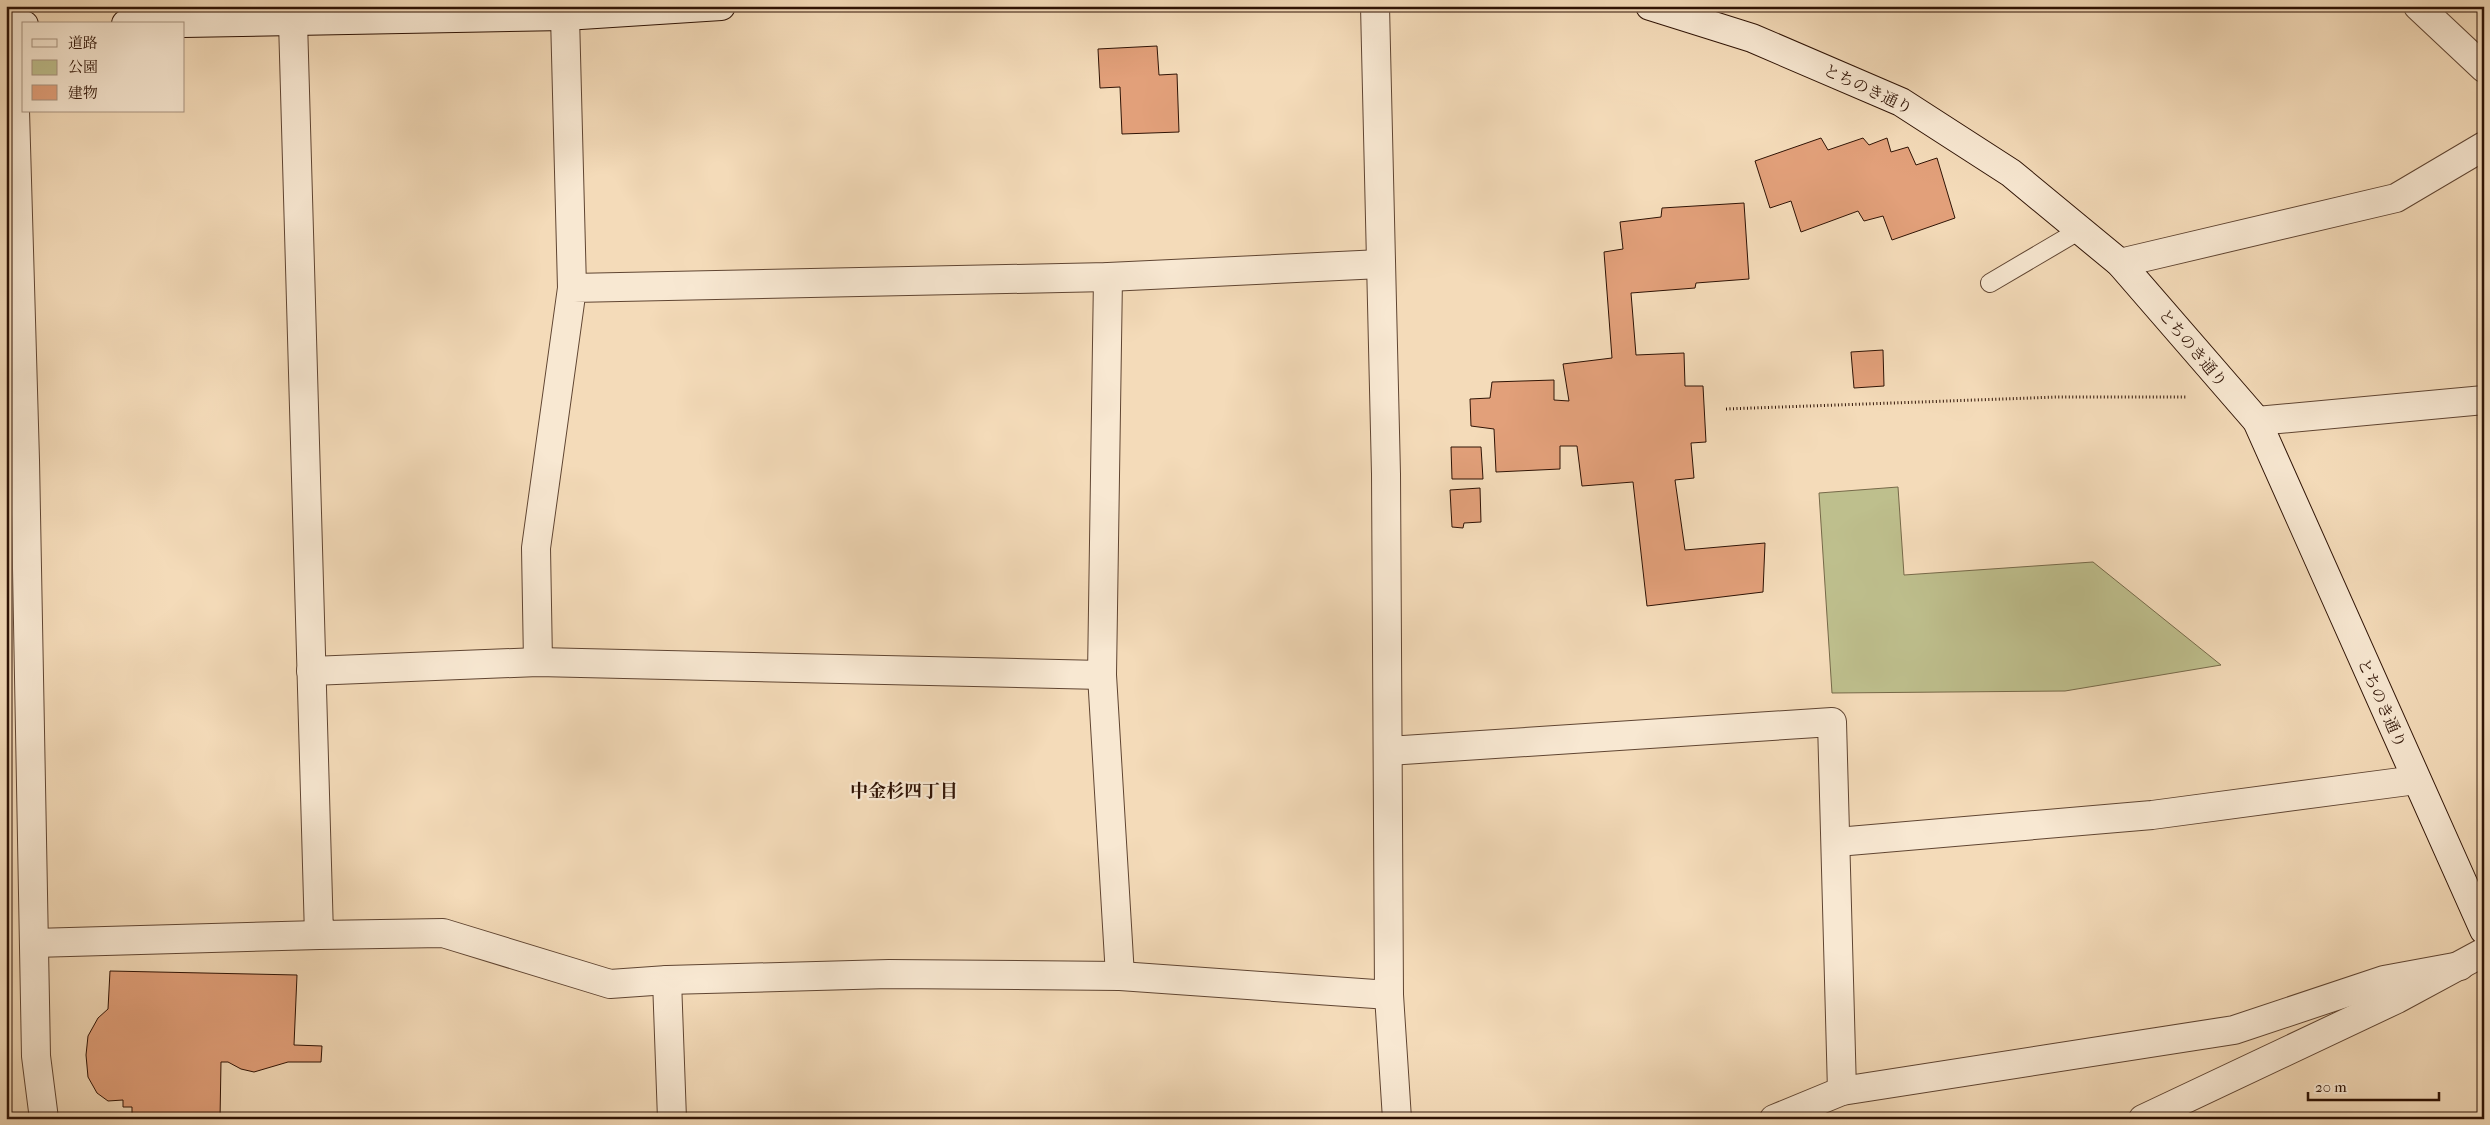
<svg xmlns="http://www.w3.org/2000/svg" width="2490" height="1125" font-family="'IM FELL French Canon','Noto Serif JP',serif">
<rect width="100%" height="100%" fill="#f4dbb9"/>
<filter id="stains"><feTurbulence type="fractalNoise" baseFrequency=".004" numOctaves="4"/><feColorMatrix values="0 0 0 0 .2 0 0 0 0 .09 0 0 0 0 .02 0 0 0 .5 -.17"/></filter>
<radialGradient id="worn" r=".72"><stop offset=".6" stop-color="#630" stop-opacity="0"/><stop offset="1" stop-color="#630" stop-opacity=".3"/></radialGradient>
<path fill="#bebf8d" stroke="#766949" d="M1898 487 1904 575 2093 562 2221 665 2065 691 1832 693 1819 493Z"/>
<g fill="#e2a07a" stroke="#2f1305">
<path d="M1157 46 1159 75 1177 74 1179 132 1122 134 1120 87 1100 88 1098 49Z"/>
<path d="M1821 138 1828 150 1863 138 1869 145 1887 138 1891 152 1908 147 1916 165 1937 158 1955 218 1892 240 1883 216 1864 221 1858 211 1801 232 1791 201 1770 208 1755 161Z"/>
<path d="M1744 203 1749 279 1696 283 1695 288 1631 293 1636 355 1684 353 1685 386H1703L1706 442 1691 443 1694 478 1675 480 1685 550 1765 543 1763 592 1647 606 1633 482 1582 486 1577 446H1560V469L1496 472 1494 429 1471 426 1470 399 1490 398 1492 382 1554 380V400L1569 401 1563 364 1612 358 1604 252 1623 249 1620 222 1661 217 1662 208Z"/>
<path d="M1883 350 1884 386 1854 388 1851 352Z"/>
<path d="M1451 447H1481L1483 479H1452Z"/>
<path d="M1480 488 1481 522 1464 523 1463 528 1452 527 1450 490Z"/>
<path d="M110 971 297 975 294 1045 322 1046 321 1062H288L254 1072 241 1069 228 1062H221L220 1119H132V1107H123V1100L108 1101 97 1093 88 1077 86 1055 88 1036 98 1018 108 1009Z"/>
</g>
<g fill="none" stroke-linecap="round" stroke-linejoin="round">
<g stroke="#604532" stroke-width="20">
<path id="lane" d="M1990 283 2080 230"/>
</g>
<g stroke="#604532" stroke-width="30">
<g id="street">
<path d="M12 6 25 460 36 1056 44 1119"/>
<path d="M1375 6 1386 474 1389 995 1397 1119"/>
<path d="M2418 6 2484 68"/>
<path d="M565 16 572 288"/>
<path d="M293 21 319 935 443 933 610 984 667 980 889 974 1120 976 1389 995"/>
<path d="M2120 263 2396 198 2484 146"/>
<path d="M1108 277 1102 675 1120 976"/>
<path d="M2257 421 2484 400"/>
<path d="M538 662 536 548 572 288 1108 277 1381 264"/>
<path d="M311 671 538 662 1102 675"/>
<path d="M1388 751 1832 722 1842 1091"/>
<path d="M1837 842 2152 815 2416 780"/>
<path d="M34 943 319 935"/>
<path d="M667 980 672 1119"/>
<path d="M1774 1119 1842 1091 2234 1030 2384 980 2460 966"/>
<path d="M2143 1119 2397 999 2484 952"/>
</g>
</g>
<g stroke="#2f1305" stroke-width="30">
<g id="secondary">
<path d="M1650 6 1752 38 1901 102 2011 173 2120 263 2257 421 2484 930"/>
<path d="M126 24 565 16 721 6"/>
<path d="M6 26 24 25"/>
</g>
</g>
<path stroke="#2f1305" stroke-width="3" stroke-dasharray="1 2.5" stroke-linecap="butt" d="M1726 409 2058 397H2187"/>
<use href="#lane" stroke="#f8e8d2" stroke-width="18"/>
<use href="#street" stroke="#f8e8d2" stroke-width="28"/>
<use href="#secondary" stroke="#f8e8d2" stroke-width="28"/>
</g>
<g text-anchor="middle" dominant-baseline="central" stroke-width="4.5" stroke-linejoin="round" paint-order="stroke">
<g font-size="16" fill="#2f1305" stroke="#f8e8d2">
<text transform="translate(1868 89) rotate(25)">とちのき通り</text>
<text transform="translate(2193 348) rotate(50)">とちのき通り</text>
<text transform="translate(2382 703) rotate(66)">とちのき通り</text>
</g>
<g font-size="18" font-weight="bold" fill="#2f1305" stroke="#f8e8d2">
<text x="904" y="791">中金杉四丁目</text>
</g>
</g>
<rect width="2490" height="1125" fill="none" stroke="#f4dbb9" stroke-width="25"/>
<rect x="8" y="8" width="2475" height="1110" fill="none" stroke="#2f1305" stroke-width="2.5"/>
<rect x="12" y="12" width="2465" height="1100" fill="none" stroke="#2f1305"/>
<rect x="22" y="22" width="162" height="90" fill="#f8e8d2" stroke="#a89380"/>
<rect x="32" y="39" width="25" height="8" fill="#f8e8d2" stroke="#a89380"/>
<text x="68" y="48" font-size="15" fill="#2f1305">道路</text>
<rect x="32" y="60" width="25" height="15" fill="#bebf8d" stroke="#a89380"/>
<text x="68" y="72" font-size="15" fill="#2f1305">公園</text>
<rect x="32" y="85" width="25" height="15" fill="#e2a07a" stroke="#a89380"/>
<text x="68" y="98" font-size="15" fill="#2f1305">建物</text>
<path d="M2308 1092v8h131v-8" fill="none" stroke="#2f1305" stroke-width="2.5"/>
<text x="2315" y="1092" font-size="15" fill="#2f1305" stroke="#f8e8d2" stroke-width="4" paint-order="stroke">20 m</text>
<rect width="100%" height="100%" filter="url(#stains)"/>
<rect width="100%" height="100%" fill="url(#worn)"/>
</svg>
